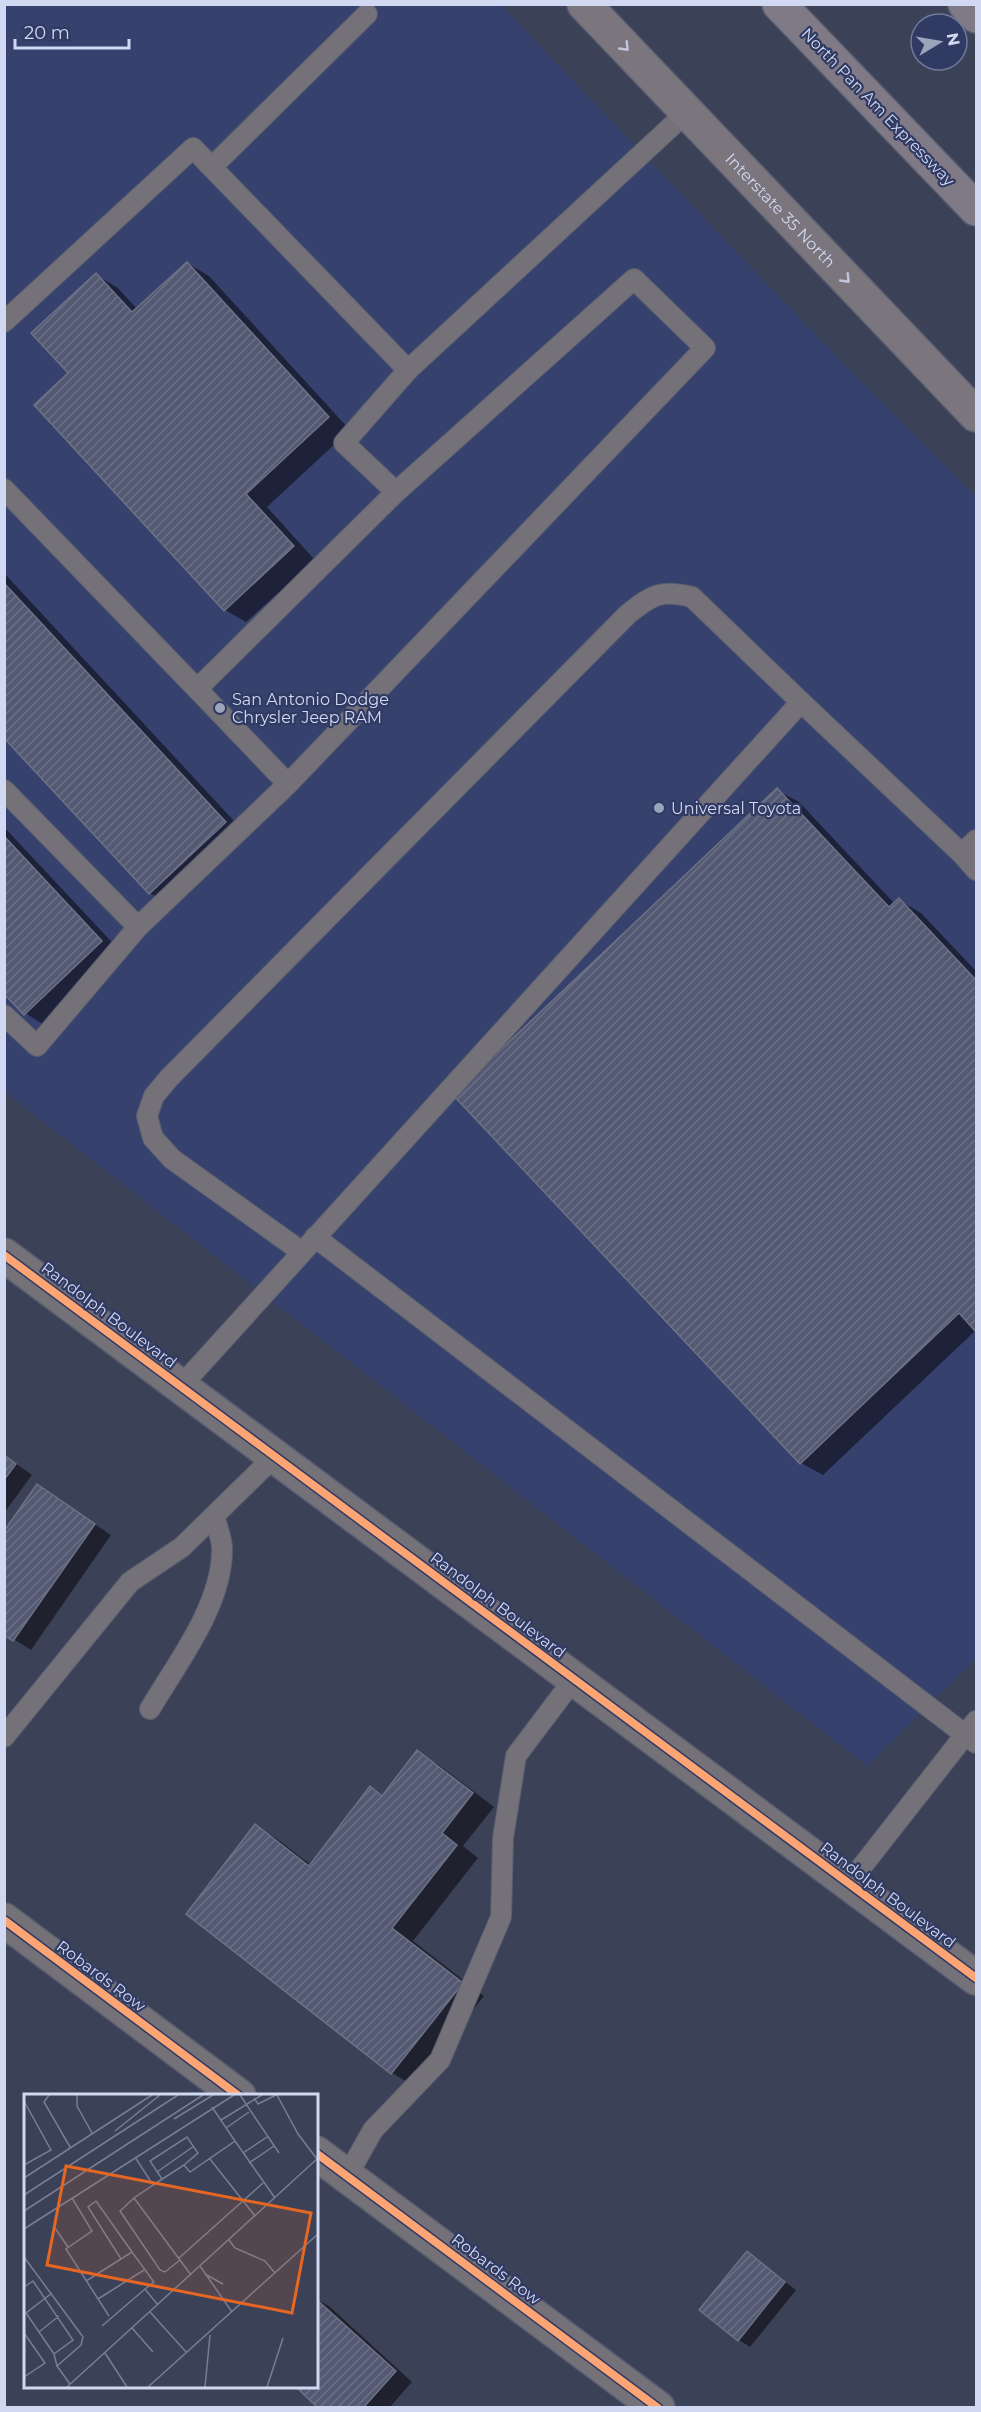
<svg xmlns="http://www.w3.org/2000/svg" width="981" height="2412" font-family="Montserrat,sans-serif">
<defs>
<pattern id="building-hatch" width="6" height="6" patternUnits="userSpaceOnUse" patternTransform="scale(1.5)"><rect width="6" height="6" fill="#535972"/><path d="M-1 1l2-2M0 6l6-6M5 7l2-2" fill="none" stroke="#6b7087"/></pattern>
</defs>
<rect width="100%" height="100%" fill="#3b4157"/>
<path fill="#37416d" d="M5 5H501L806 325 976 497V1658L867 1766 5 1092Z"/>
<g fill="#0007">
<path d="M187 263 209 276 350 430 267 507 315 560 246 622 225 610 71 373 96 275 118 288 137 309Z"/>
<path d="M4 573 247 835 172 906 150 893 4 736Z"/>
<path d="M777 790 799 802 895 904 899 900 921 913 976 971V1330L823 1475 801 1463Z"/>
<path d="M4 827 123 954 46 1026 25 1013 4 992Z"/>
<path d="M4 1455 32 1475 4 1513Z"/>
<path d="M38 1486 111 1535 31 1650 4 1633Z"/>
<path d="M417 1752 439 1765 494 1807 463 1846 478 1858 413 1941 484 1996 414 2086 392 2073 188 1914 255 1826 277 1839 311 1865 370 1788 384 1796Z"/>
<path d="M747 2253 796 2290 750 2347 739 2340Z"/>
<path d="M316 2299 329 2306 412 2382 389 2408H320L316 2386Z"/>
</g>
<g fill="url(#building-hatch)" stroke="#6d7285" stroke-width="1.5">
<path d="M187 262 329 417 246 494 294 546 224 611 34 405 68 373 31 333 96 273 132 312Z"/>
<path d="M4 583 226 822 149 894 4 738Z"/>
<path d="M777 788 889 907 899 898 976 980V1332L959 1313 800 1464 453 1095Z"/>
<path d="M4 836 102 941 24 1015 4 994Z"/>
<path d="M4 1455 16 1464 4 1480Z"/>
<path d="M37 1484 95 1524 13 1641 4 1635V1531Z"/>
<path d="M417 1750 473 1793 442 1833 457 1845 392 1928 463 1983 391 2074 186 1914 255 1824 309 1866 370 1786 382 1796Z"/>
<path d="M747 2251 785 2282 738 2341 699 2310Z"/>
<path d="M316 2299 396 2371 363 2408H318L295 2386H316Z"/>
</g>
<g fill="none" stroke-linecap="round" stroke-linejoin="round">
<g stroke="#585e70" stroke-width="22">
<g id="service">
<path d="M213 166 367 14"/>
<path d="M4 322 193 148 408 370 687 112"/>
<path d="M4 489 197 689"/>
<path d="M396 492 344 443 408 370"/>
<path d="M4 790 138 927"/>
<path d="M962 854 976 870"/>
<path d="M4 1015 37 1046 138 927 288 784 197 689 396 492 634 279 705 348 288 784"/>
<path d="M315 1237 976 1743"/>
<path d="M302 1252 172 1159 153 1138 147 1116 154 1096 169 1078 628 614C652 595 661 589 692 597L801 702"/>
<path d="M181 1386 801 702 962 854 976 840"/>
<path d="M150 1709C177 1663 221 1607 222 1552 223 1540 217 1527 214 1516"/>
<path d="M4 1737 130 1582 182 1547 275 1456"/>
<path d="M849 1883 976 1721"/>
<path d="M347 2176 373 2130 440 2060 501 1917 503 1838 516 1756 574 1679"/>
</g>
</g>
<g stroke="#585e70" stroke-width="36">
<g id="minor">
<path d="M4 1920 239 2096"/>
<path d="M316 2153 658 2408"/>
</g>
</g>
<g stroke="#585e70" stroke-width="36">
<path id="tertiary" d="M4 1255 976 1978"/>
</g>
<g stroke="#585e70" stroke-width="36">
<g id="secondary">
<path id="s1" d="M584 4 976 415"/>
</g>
</g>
<g stroke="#585e70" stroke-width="36">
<g id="motorway">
<path d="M779 4 976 209"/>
<path d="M965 4 976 16"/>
</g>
</g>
<use href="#service" stroke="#757179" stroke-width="20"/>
<use href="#minor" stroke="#757179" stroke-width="33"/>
<use href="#tertiary" stroke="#757179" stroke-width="33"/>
<use href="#secondary" stroke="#7b757e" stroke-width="33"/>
<use href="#motorway" stroke="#807986" stroke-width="33"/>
<g stroke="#303a62" stroke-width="11">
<g id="cycleway">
<path d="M4 1255 976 1978"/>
<path d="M4 1920 239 2096"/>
<path d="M316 2153 658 2408"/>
</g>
</g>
<use href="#cycleway" stroke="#fda474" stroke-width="8"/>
</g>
<defs><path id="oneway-chevron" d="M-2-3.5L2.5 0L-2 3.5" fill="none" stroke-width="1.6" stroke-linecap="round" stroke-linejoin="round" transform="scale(1.5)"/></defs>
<g stroke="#c0c5db">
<use href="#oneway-chevron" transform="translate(625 47) rotate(46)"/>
<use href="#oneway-chevron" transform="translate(846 279) rotate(46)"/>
</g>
<g fill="#9ca4bc" stroke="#303a62" stroke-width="2">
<circle cx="220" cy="708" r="6"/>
<circle cx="659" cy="808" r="6"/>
</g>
<g text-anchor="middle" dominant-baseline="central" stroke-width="4.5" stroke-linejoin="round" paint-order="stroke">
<g font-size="16" fill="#d1d9f2" stroke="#303a62">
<text transform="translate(878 107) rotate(46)">North Pan Am Expressway</text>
<text stroke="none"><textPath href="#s1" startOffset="285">Interstate 35 North</textPath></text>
<text transform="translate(109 1315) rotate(37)">Randolph Boulevard</text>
<text transform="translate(498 1605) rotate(37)">Randolph Boulevard</text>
<text transform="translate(888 1895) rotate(37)">Randolph Boulevard</text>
<text transform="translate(101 1976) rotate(37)">Robards Row</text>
<text transform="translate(496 2269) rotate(37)">Robards Row</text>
</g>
<g font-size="16" fill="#d1d9f2" stroke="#303a62" text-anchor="start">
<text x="232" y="699">San Antonio Dodge<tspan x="232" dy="18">Chrysler Jeep RAM</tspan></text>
<text x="671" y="808">Universal Toyota</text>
</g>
</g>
<g transform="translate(24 2094)">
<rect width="294" height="294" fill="#3b4157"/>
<path fill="none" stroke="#777e95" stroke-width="1.5" d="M25 1 20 8 46 53M53 1V12L68 39M216 1 255 59M253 1 274 40 293 65M230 4 234 10 252 1M0 7 27 56 0 71M150 25 189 1M197 26 238 1M202 34 225 18M91 37 136 1M211 47 251 104M219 59 243 43M111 63 129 91 110 104 167 181M186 65 231 122M225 69 250 52M133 78 170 52M0 84 128 1M138 85 126 67 163 43 174 59 160 71M129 91 160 71 166 78 211 47 188 13M0 101 154 1M48 104 68 137 42 155 85 222M110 104 96 117 136 176 141 178 156 166M0 117 179 1M31 134 44 153M0 135 210 1M205 146 211 154 241 167 251 179M108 158 72 107 64 113 97 165 108 158 130 188 121 195M0 163 59 243 57 251 33 272 46 290M155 164 239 89M176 172 208 218M181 180 199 190M62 187 97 165M0 193 9 187 49 246 30 260 33 272M28 199 2 219 30 260M74 205 120 176M126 218 163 259M78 232 121 195 134 211M108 234 129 258M15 238 35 222M0 239 21 269 0 283M81 259 103 293M43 293 294 64M124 293 294 140M181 293 186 241M243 293 259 244"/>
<path fill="#e66623" fill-opacity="0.15" stroke="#e66623" stroke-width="3" d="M42 72 287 119 268 219 23 171Z"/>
<rect width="294" height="294" fill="none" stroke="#d1d9f2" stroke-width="3"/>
</g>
<rect width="981" height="2412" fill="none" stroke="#d1d9f2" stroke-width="12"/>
<g transform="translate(939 42) rotate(79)"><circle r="28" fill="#303a62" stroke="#707a9c" stroke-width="1.5"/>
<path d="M0-4.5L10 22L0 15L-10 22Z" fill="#9ca4bc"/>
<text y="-9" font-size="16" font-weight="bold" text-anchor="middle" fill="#d1d9f2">N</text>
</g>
<path d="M15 39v9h114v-9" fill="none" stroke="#d1d9f2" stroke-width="3"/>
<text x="24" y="39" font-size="18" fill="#d1d9f2" stroke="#303a62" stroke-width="4.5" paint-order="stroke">20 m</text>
</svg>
